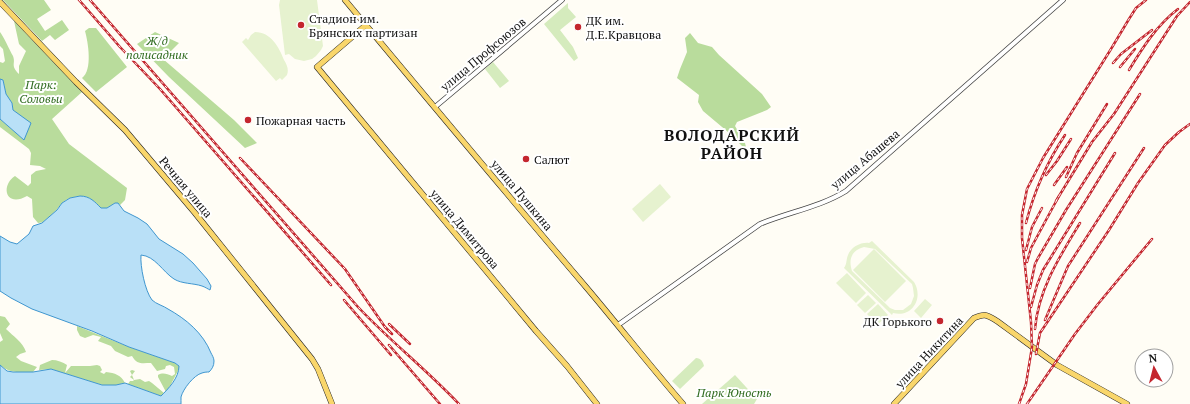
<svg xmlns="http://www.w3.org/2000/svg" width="1190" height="404" font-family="'PT Serif',serif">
<rect width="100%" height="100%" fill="#fffdf5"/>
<g fill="#d5ebbd">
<path d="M568 3V8L576 17 560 30 573 47 578 58 574 61 544 24Z"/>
<path d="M493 62 509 81 500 88 485 69Z"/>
<path d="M696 358C701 358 703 362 704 366L680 389 672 381Z"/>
<path d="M735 375 757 399 754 404H702Z"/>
</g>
<g fill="#b9dc9c">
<path d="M3 0H44L51 10 37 19 45 31 62 20 69 30 55 40 50 35 42 41Z"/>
<path d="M14 21 82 92 52 119 69 144 127 188 125 200 120 205 118 203H115L107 208H101C90 197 76 191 62 203 58 208 54 213 49 217 45 220 43 223 38 223L33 217 32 199 27 196C6 208 0 186 15 176L28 186 31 183V175L36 171 46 169 40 166 30 165 31 153 29 149 0 127V119L24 140 13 110 12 103 6 94 3 80 0 79V62L3 63 5 61 3 49 0 46V32C4 37 9 49 13 56 16 64 10 65 19 74V66L26 51 19 44Z"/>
<path d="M89 28H96L127 67 96 92 82 78C93 70 88 42 85 31Z"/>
<path d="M155 32 179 43 163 59 234 120 257 143 245 148 169 77 137 44Z"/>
<path d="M690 33 698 43 712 47 719 55 762 94 771 107 767 110 737 122 735 126 745 143 747 151 728 132 703 111 698 102 699 95 677 78 680 69 687 52 685 38Z"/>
<path d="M0 316 5 317 10 324 6 329C13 336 23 342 26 352L20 354 16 357 21 361 37 367 33 372C21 372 10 374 0 365V342L3 340 0 333Z"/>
<path d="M77 326 129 347 175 363 179 366V369L169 388 166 392 158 377V375C163 372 167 374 172 376L175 374 174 367 170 365 166 366 165 369 157 371 151 363C142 363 137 365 132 356L128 357 115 351 111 346 98 341 101 337 93 335 85 338 80 336 77 330Z"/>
<path d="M52 360C57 360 63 362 67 365L65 373 71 366H90L97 365 100 366 102 370 100 372 104 374 106 372C115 373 121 375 125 383L116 385H102L51 369 39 370 40 365Z"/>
<path d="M132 370 135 371 132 375 134 380 140 379 145 382 149 381 152 383 164 393 161 396 128 384 130 381H133L134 380 130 377 132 375 130 371Z"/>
</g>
<g fill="#e6f2cf" fill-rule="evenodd">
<path d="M280 0H317L323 46 321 50 316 56 312 59 304 61 295 59 289 54 285 55 279 5Z"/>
<path d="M255 32C271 32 279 47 284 60 287 65 289 69 287 75L282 80 280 78 276 81 242 42 246 38 248 40 251 35Z"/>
<path d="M660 184 671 197 643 222 632 209Z"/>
<path d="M872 241 914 282C924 298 912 318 893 313L892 315 844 268C847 264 846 260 848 255 851 247 861 242 869 243ZM864 247 875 249 912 284 913 288 914 296 911 304 903 310H895L890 308 852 271C848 259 852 250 864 247Z"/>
<path d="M874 249 906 281 885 302 853 270Z"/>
<path d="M847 273 866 293 856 303 836 283Z"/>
<path d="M868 295 876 303 865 313 857 305Z"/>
<path d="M925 299 932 305 921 318 914 311Z"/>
<path d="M878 304 888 315 877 325 867 314Z"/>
</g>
<g fill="#b9e0f7" stroke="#3f96cf">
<path d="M0 79 3 80 6 94 12 103 13 110 31 123 24 140 0 119Z"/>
<path d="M80 196C90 196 95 202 101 208H107L115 203H118L124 211 138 218 147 224 159 239 183 254 193 263 207 279 211 286 210 290C208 289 205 287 202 286 193 283 182 284 174 279 163 272 155 256 141 255 140 266 145 291 152 300 156 304 164 306 168 309 186 319 203 333 211 353 212 355 214 358 214 361 214 366 212 369 209 372 207 372 205 372 202 373 194 375 183 389 181 397 181 399 181 402 181 404H0V365L7 371 13 372H33L51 369 102 385H116L125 383 161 396C168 389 179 378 179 366L175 363 129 347 92 331 32 309 11 298 0 291V236L10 242 17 244 29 234 33 226 42 223 57 210 62 203 70 198Z"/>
</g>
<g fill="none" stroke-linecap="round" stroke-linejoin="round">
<g stroke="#444" stroke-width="5.5">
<g id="minor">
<path d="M435 107 562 0"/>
<path d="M618 325 760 224C789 212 820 207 846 191L1063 0"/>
</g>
</g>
<g stroke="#222" stroke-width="6">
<g id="major">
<path d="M345 0C425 96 505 192 586 287 619 326 650 366 683 404"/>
<path d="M0 2 76 82 125 130 195 213 312 359 318 369 332 404"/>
<path d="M366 25 317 67 536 331 567 366 597 404"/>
<path d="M894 404 974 318C985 313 987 315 997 321L1057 365 1127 404"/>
</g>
</g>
<use href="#minor" stroke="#fff" stroke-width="4"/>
<use href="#major" stroke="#f9d66b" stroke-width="5"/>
<g stroke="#c4262e" stroke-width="2.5">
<g id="rail">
<path d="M79 0 120 47 160 89 331 285"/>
<path d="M90 0 358 307C390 341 427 370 459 404"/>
<path d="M1113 63 1121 54 1152 30"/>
<path d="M1120 67 1135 49"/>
<path d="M1129 70C1143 47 1157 25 1178 9"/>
<path d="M240 158 345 269 385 327 392 334"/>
<path d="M1046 175 1057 161 1071 139"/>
<path d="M1066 177 1077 153 1107 104"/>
<path d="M1054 185 1067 167"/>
<path d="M1056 201 1092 142 1114 114 1177 16 1190 2"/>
<path d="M1026 223C1034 192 1047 162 1065 135"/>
<path d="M1026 250 1032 227 1042 208"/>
<path d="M1027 262 1031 248 1046 220 1059 196"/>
<path d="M1030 288 1035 264 1038 258 1066 210 1140 94"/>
<path d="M344 300 391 355"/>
<path d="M1031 307 1037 285 1043 270 1115 153"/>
<path d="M1045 320 1068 266 1144 148"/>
<path d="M389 324 410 344"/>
<path d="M1035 329C1038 290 1060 256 1080 223"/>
<path d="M389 345 440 404"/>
<path d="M1036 354 1040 333 1109 230 1138 183 1165 145 1179 132 1190 124"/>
<path d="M1019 404 1026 384 1032 347 1031 322 1022 238V215L1027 189 1043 158 1111 49 1129 19 1136 8 1146 0"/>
<path d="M1027 404 1075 334 1098 304 1152 239"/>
</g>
</g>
<use href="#rail" stroke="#fff" stroke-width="1" stroke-dasharray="3" stroke-linecap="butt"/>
</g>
<g fill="#c4262e" stroke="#fff" stroke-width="1.5">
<circle cx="301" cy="25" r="4"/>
<circle cx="578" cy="27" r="4"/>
<circle cx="248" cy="120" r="4"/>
<circle cx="526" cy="159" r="4"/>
<circle cx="940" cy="321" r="4"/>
</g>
<g text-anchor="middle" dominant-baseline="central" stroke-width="4" stroke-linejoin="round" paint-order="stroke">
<g font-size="12" fill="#111" stroke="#fff" text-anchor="start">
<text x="309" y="18">Стадион им.<tspan x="309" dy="14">Брянских партизан</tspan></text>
<text x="586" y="20">ДК им.<tspan x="586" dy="14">Д.Е.Кравцова</tspan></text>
<text x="256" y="120">Пожарная часть</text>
<text x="534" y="159">Салют</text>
<text x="932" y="321" text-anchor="end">ДК Горького</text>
</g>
<g font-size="12" font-style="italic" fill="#2f6b1f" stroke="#fff">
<text x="157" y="40">Ж/д<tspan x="157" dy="14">полисадник</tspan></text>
<text x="41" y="84">Парк:<tspan x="41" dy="14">Соловьи</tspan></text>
<text x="734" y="392">Парк Юность</text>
</g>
<g font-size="12" fill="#111" stroke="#fff">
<text transform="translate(483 54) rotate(-40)">улица Профсоюзов</text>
<text transform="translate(865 159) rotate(-40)">улица Абашева</text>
<text transform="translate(186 187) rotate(50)">Речная улица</text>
<text transform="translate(522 195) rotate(50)">улица Пушкина</text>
<text transform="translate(465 229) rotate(50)">улица Димитрова</text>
<text transform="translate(929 352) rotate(-47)">улица Никитина</text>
</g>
<g font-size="16" font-weight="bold" letter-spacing="1" fill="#111" stroke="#fff">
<text x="732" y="135">ВОЛОДАРСКИЙ<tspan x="732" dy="18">РАЙОН</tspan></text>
</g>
</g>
<g transform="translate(1154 368) rotate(353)"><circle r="19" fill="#ffffff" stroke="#a0a0a0"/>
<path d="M0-3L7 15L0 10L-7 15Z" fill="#c4262e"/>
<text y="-6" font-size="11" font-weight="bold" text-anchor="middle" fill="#111111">N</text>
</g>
</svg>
